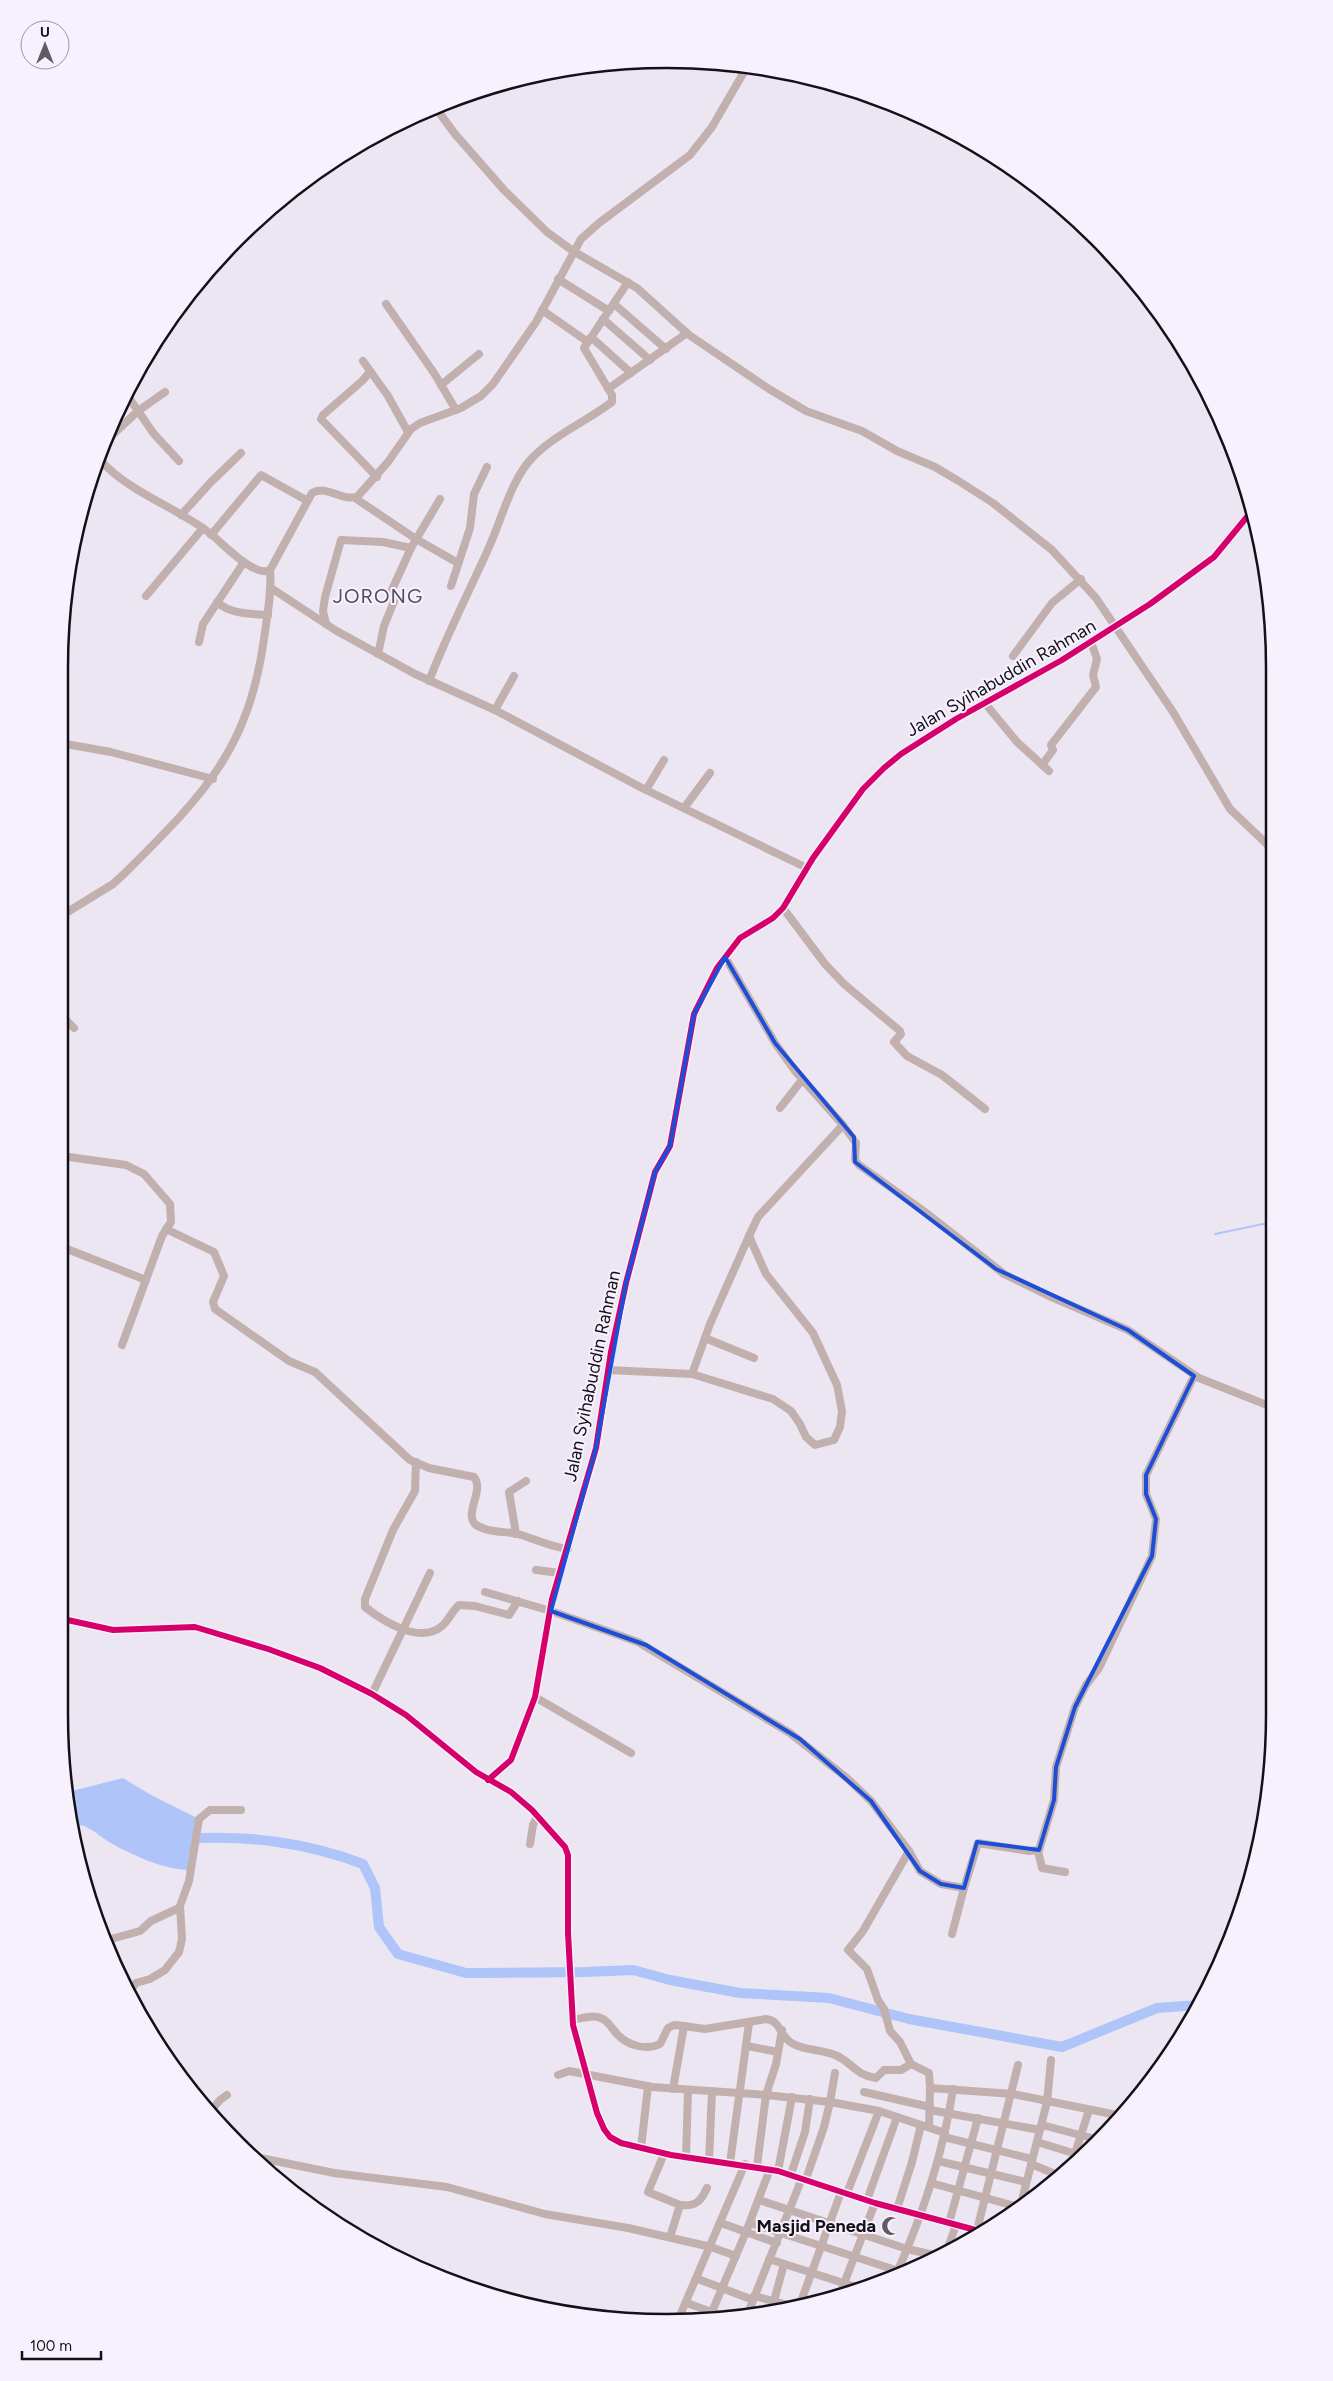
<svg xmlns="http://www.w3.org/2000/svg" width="1333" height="2381" font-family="Figtree,sans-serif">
<rect width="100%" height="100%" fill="#ece6f3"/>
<path fill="#afc4f8" d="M123 1778 151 1795 199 1819 190 1870C164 1870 132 1855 109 1842 95 1833 88 1824 71 1824L64 1793Z"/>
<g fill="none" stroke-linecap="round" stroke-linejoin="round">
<path stroke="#afc4f8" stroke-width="2" d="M1215 1234 1263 1224H1271"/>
<path stroke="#afc4f8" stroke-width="10" d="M186 1839C245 1834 308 1843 363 1864L375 1888 379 1927 398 1954 466 1973 585 1972 633 1970 670 1980 740 1993 829 1998 909 2019 1062 2047 1157 2008 1199 2005"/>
<g stroke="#c2b0ae" stroke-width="8">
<path d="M435 107 455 134 504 190 547 232 573 251 637 288 689 335 769 389 806 411 862 431 897 451 935 467 957 480 993 503 1052 550 1096 598 1173 712 1230 809 1270 847"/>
<path d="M558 279 609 311"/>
<path d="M386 304 434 373 456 410"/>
<path d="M614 304 666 349"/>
<path d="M542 310 588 342"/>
<path d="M603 319 650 360"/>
<path d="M591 337 631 373"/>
<path d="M363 361 388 396 408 432"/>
<path d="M370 372 362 381 323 415 321 419 377 477"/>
<path d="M441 385 479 354"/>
<path d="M608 389 687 333"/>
<path d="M127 395 154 434 179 461"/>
<path d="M109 438 138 411 165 392"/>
<path d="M100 460C130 493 176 507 211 534 223 544 255 578 270 570L312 493C327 484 343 503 358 496L388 462 411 429 420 423 461 408 481 396 493 384 536 322 581 239 599 223 690 155 712 127 748 65"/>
<path d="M355 498 416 539 458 563"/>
<path d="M181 515 211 482 241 453"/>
<path d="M211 535 261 475 306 500"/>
<path d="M451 586 470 528 474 494 487 467"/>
<path d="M271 588 335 630 415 674 495 710 642 788 807 868"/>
<path d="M146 596 203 528"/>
<path d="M217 602C230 614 250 614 268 615"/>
<path d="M326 624 323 611 325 597 341 540 383 542 411 548"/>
<path d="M199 642 203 624 244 562"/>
<path d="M378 654 384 626 395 599 391 592 411 548 440 499"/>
<path d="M1013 656 1052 603 1081 579"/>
<path d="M429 681C447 634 470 590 490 545 502 518 512 477 534 456 556 434 587 421 612 402V395L584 348 628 282"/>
<path d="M984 702 1017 742 1049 771"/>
<path d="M495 710 514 676"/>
<path d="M60 743 111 752 213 779"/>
<path d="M1042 765 1053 750 1051 745 1096 687 1093 675 1097 659 1091 642"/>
<path d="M646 790 664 760"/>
<path d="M684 808 710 773"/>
<path d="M783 908 825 964 844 984 900 1031 901 1034 894 1042 907 1056 942 1075 985 1109"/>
<path d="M61 916 113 884 125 873C202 796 248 752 264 639 267 616 272 593 270 570"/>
<path d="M61 1015 74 1028"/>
<path d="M780 1108 802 1080"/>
<path d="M843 1125 856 1143 855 1160 859 1165 925 1212 1004 1274 1049 1296 1128 1330 1199 1378 1272 1407"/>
<path d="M62 1156 126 1165 144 1174 170 1204 171 1222 162 1236 122 1345"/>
<path d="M166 1229 214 1252 224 1276 213 1302 215 1309 289 1361 315 1372 410 1460 429 1468 474 1477C485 1491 463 1513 476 1525 489 1533 504 1531 518 1534 535 1539 550 1547 568 1549"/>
<path d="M62 1247 146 1280"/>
<path d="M705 1338 754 1358"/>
<path d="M608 1370 692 1374 773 1399 791 1411 800 1424 806 1437 815 1445 834 1440 840 1427 842 1411 837 1385 813 1333 766 1274 749 1236 758 1217 843 1125 795 1071 775 1043 725 957"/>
<path d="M692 1374 710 1324 749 1236"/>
<path d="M416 1462 415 1491 393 1530 365 1599V1607C383 1621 420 1645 442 1626 449 1620 452 1611 459 1605L475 1606 509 1615 518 1601"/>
<path d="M516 1534 509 1492 526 1481"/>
<path d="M536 1570 560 1573"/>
<path d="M485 1592 551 1611 638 1642 790 1733 848 1779 871 1801 909 1851 920 1871 941 1884 964 1888 978 1843 1029 1851 1039 1850 1054 1800 1056 1767 1075 1707 1086 1685 1099 1668 1152 1556 1156 1519 1146 1494V1475L1194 1376"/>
<path d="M63 1619 113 1630 195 1627 268 1649 320 1668 372 1694 406 1715 476 1772 511 1792 532 1810 565 1847 568 1855V1933L573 2025 597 2113 604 2129 610 2137 621 2143 671 2155 778 2171 875 2203 983 2232"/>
<path d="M372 1694 430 1573"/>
<path d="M535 1697 631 1753"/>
<path d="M488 1780 511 1760 535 1697 552 1599 596 1448 611 1352 626 1283 655 1172 670 1146 694 1014 717 968 740 938 773 918 783 908 813 858 863 789 884 768 901 754 956 719 1062 660 1150 604 1214 557 1251 512"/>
<path d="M530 1844 533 1825 537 1817"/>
<path d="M909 1851 863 1931 848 1950 867 1969 878 2000 884 2009 890 2031 900 2042 911 2064"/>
<path d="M1038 1851 1042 1868 1065 1872"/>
<path d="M952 1934 964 1888"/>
<path d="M104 1941 140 1931 151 1921 179 1908"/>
<path d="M128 1994 136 1983 150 1979 165 1970 179 1952 182 1939 180 1906 189 1881 199 1819 210 1810H241"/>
<path d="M572 2020C582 2018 594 2014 603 2019 609 2022 612 2029 617 2034 627 2045 646 2051 660 2044L668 2028 674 2025 684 2026"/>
<path d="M747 2046 778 2052"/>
<path d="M835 2073 830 2102 879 2111 945 2133"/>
<path d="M558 2075 569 2071 652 2087 766 2095 776 2064 782 2030"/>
<path d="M673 2089 684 2026 705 2029 766 2019C781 2021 779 2034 790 2042 803 2051 821 2049 835 2055 852 2062 855 2075 876 2078L884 2070H901L911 2064 929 2073 930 2088"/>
<path d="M864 2092 930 2107"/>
<path d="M930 2110 1040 2130"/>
<path d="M209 2113 220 2100 227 2095"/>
<path d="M1042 2125 1099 2140"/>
<path d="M929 2127 930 2088 1013 2094 1122 2116"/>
<path d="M944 2137 1032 2159"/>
<path d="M1037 2142 1083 2156"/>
<path d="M641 2148 648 2086"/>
<path d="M664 2154 648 2192 680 2205 670 2237"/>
<path d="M251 2156 334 2173 447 2187 545 2214 628 2228 711 2247 736 2256"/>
<path d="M686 2158 688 2090"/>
<path d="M709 2161 712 2091"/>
<path d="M938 2161 1026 2182"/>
<path d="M730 2163 749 2023"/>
<path d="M1031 2164 1060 2176"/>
<path d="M757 2166 766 2095 830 2102 824 2127 806 2179"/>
<path d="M770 2169 746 2232 777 2243"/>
<path d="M1070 2169 1089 2110"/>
<path d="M778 2171 792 2097"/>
<path d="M791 2174 805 2132 810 2099"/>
<path d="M931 2183 1018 2207"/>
<path d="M847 2193 879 2111"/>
<path d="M759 2200 907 2249 939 2256"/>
<path d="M867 2200 897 2117"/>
<path d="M1021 2204 1047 2102 1051 2060"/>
<path d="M680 2205C696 2207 701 2201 707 2188"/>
<path d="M897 2209 912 2162 921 2125"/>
<path d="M750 2223 905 2273"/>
<path d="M949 2223 978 2118"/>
<path d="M977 2230 1018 2065"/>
<path d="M946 2253 956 2225"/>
<path d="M769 2259 859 2288"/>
<path d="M895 2277C922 2217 943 2155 953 2089"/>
<path d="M698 2279 753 2300"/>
<path d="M840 2294 875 2203"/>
<path d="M754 2296 796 2307"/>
<path d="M774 2301 784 2264"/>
<path d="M687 2303 728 2318"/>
<path d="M799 2307 841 2192"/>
<path d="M747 2316C765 2269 784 2224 802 2178"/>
<path d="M678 2320 745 2164"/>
<path d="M708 2321 746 2232 721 2223"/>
</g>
<g stroke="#f7f1fe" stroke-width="9">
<g id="cycleway">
<path d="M63 1619 113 1630 195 1627 268 1649 320 1668 372 1694 406 1715 476 1772 511 1792 532 1810 565 1847 568 1855V1933L573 2025 597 2113 604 2129 610 2137 621 2143 671 2155 778 2171 875 2203 983 2232"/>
<path d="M488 1780 511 1760 535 1697 552 1599 596 1448 611 1352 626 1283 655 1172 670 1146 694 1014 717 968 740 938 773 918 783 908 813 858 863 789 884 768 901 754 956 719 1062 660 1150 604 1214 557 1251 512"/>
</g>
</g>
<use href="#cycleway" stroke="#d6006c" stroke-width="6"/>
</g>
<path fill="none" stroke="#1d4ed8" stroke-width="4" stroke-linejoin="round" d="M725 957 775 1043 854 1137 855 1162 996 1269 1128 1330 1194 1376 1146 1475V1494L1156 1519 1152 1556 1075 1707 1056 1767 1054 1800 1039 1850 977 1842 964 1888 941 1884 920 1871 871 1801 800 1739 646 1645 551 1611 596 1448 626 1283 655 1172 670 1146 694 1014Z"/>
<defs>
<g id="mosque-bare" transform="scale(1.5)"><path d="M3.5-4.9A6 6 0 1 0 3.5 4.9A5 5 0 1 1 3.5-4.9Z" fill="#605b64" stroke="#f7f1fe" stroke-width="2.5" paint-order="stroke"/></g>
</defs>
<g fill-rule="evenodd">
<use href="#mosque-bare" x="891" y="2226"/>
</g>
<g text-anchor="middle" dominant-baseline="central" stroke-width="4" stroke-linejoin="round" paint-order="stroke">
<g font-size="18" fill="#141017" stroke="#f7f1fe">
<text transform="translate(1001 678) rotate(-30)">Jalan Syihabuddin Rahman</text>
<text transform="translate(592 1376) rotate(-78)">Jalan Syihabuddin Rahman</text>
</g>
<g font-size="18" font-weight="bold" fill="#141017" stroke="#f7f1fe" text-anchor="end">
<text x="876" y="2226">Masjid Peneda</text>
</g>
<g font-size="20" letter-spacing="1" fill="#554c5f" stroke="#f7f1fe">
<text x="378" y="596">JORONG</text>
</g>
</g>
<path d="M0 0H1333V2381H0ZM667 68H667A599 599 0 0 1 1266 667V1715A599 599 0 0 1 667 2314H667A599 599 0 0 1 68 1715V667A599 599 0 0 1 667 68Z" fill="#f7f1fe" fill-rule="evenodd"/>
<path fill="none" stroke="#141017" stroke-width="2.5" d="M667 68H667A599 599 0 0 1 1266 667V1715A599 599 0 0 1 667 2314H667A599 599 0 0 1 68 1715V667A599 599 0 0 1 667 68Z"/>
<g transform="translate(45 45)"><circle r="24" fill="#f7f1fe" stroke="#9c97a2"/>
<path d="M0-4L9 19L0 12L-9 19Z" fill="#605b64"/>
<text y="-8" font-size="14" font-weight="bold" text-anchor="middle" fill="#141017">U</text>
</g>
<path d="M22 2351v8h79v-8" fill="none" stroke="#141017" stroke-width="2.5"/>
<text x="30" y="2351" font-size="15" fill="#141017" stroke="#f7f1fe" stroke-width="4" paint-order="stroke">100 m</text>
</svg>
